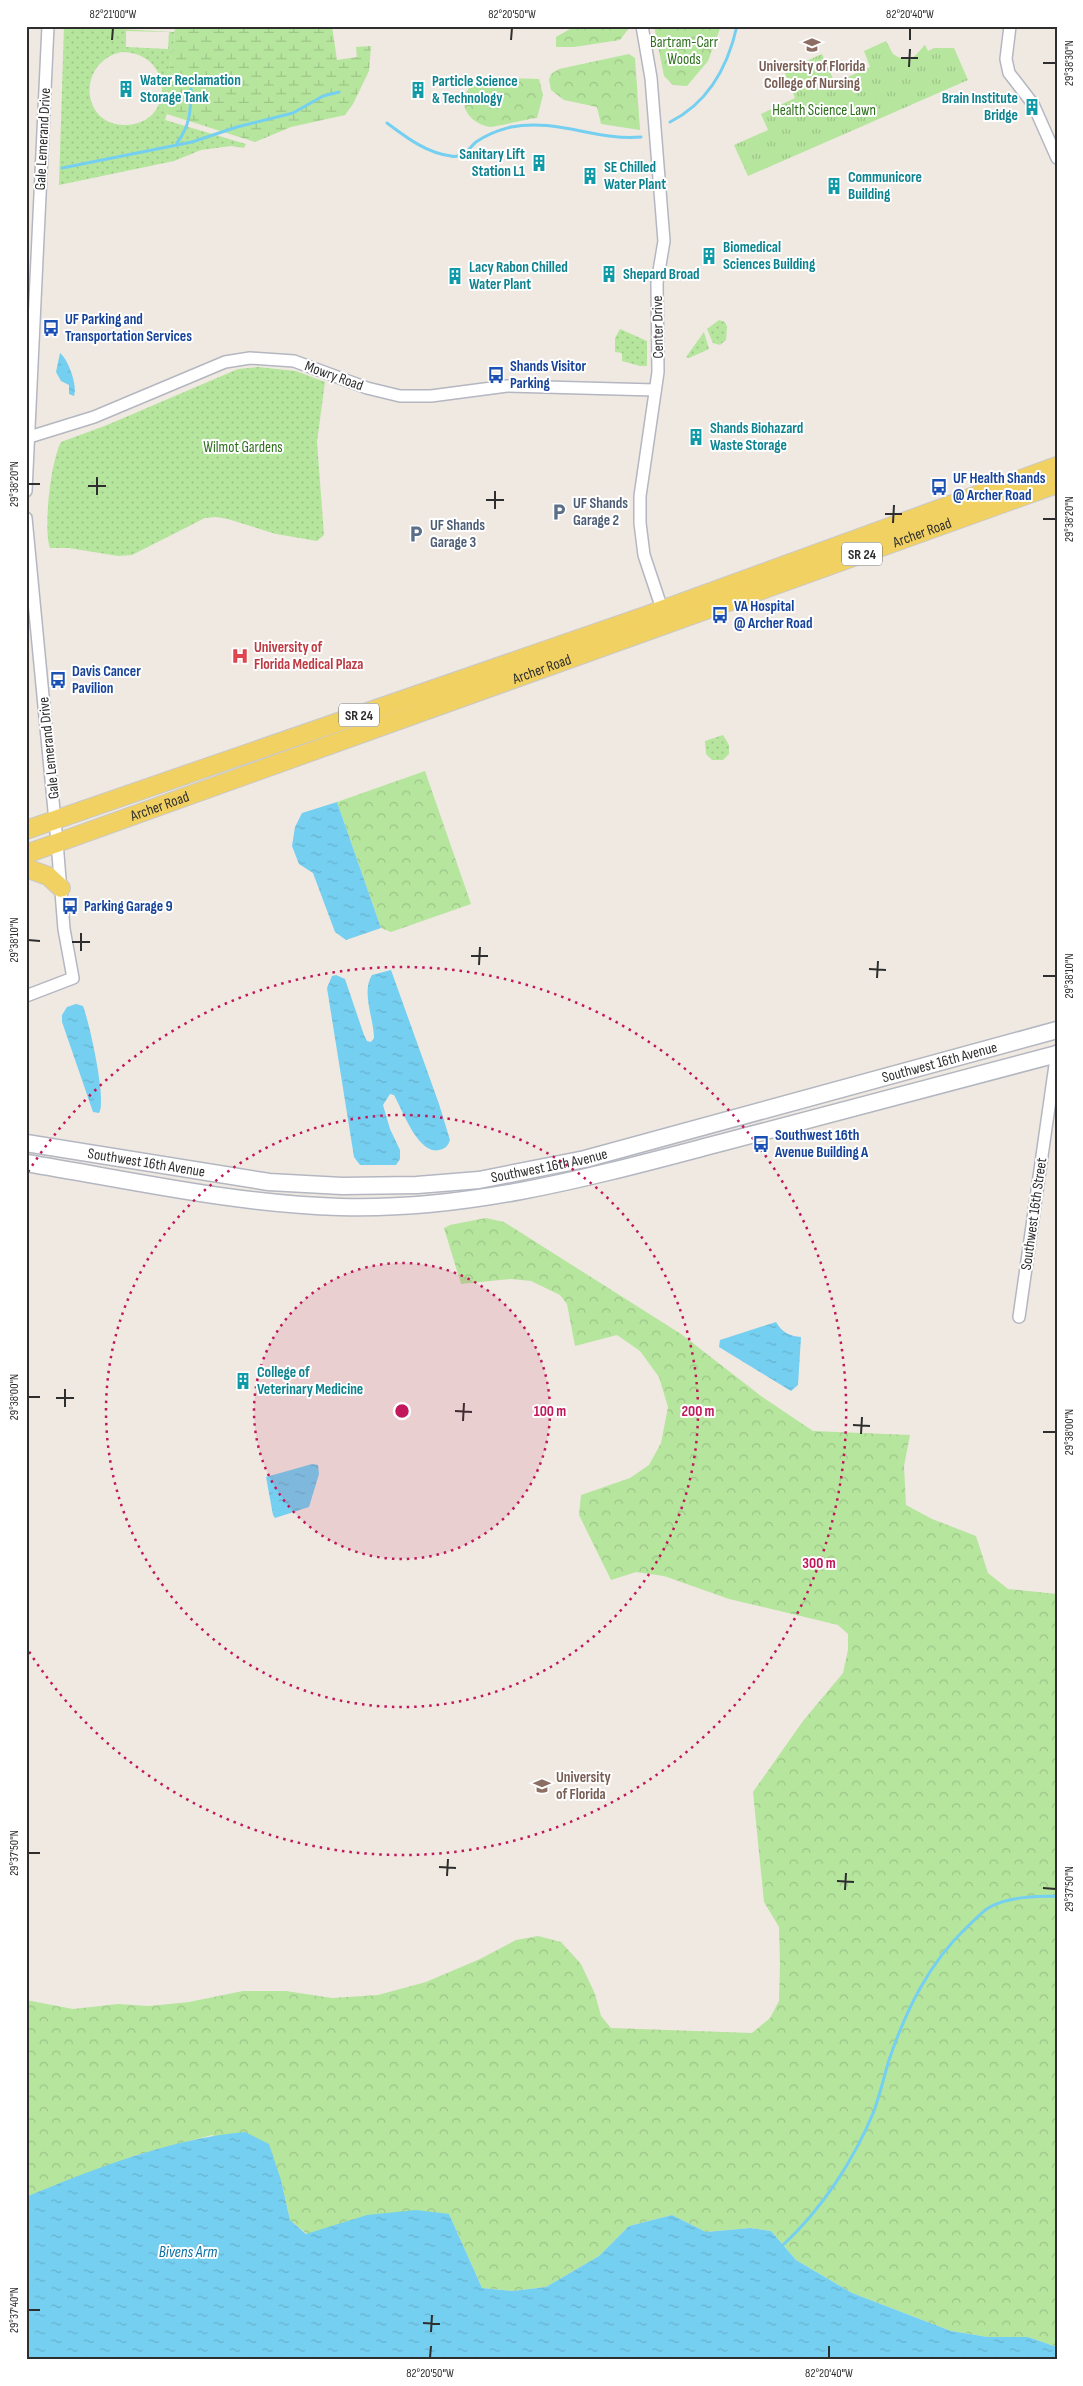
<svg xmlns="http://www.w3.org/2000/svg" width="1083" height="2386" font-family="'Sofia Sans Condensed',sans-serif">
<defs>
<pattern id="grass-dots" width="8" height="8" patternUnits="userSpaceOnUse" patternTransform="scale(1.25)"><rect width="8" height="8" fill="#b6e59e"/><path d="M2 2h.1M6 6h.1" fill="none" stroke="#9dc588" stroke-width="1.8" stroke-linecap="round"/></pattern>
<pattern id="forest-crowns" width="20" height="18" patternUnits="userSpaceOnUse" patternTransform="scale(1.25)"><rect width="20" height="18" fill="#b6e59e"/><path d="M2 6a3 3 0 1 1 6 0M12 15a3 3 0 1 1 6 0" fill="none" stroke="#9dc588"/></pattern>
<pattern id="wetland-marsh" width="20" height="14" patternUnits="userSpaceOnUse" patternTransform="scale(1.25)"><rect width="20" height="14" fill="#b6e59e"/><path d="M1 5h8M5 5V1M11 12h8M15 12V8" fill="none" stroke="#9dc588"/></pattern>
<pattern id="park-tufts" width="24" height="20" patternUnits="userSpaceOnUse" patternTransform="scale(1.25)"><rect width="24" height="20" fill="#b6e59e"/><path d="M3 7l-1-3M5 7V3M7 7l1-3M15 17l-1-3M17 17v-4M19 17l1-3" fill="none" stroke="#9dc588"/></pattern>
<pattern id="water-ripples" width="26" height="14" patternUnits="userSpaceOnUse" patternTransform="scale(1.25)"><rect width="26" height="14" fill="#75cff0"/><path d="M2 4q2-2 4 0t4 0M15 11q2-2 4 0t4 0" fill="none" stroke="#66b2ce"/></pattern>
</defs>
<rect width="100%" height="100%" fill="#efe9e1"/>
<g fill="url(#grass-dots)" fill-rule="evenodd">
<path d="M64 26 174 32 176 26 164 107 167 114 165 120 246 144 244 148 231 146 201 150 174 161 59 185ZM126 31 169 32 168 49 126 47ZM121 52C175 52 175 124 126 125 81 126 76 63 121 52Z"/>
<path d="M719 320 725 322 727 327 726 340 720 345 713 343 707 329Z"/>
<path d="M620 329 647 341V366H640L622 361V353L615 352V338Z"/>
<path d="M704 332 709 349 689 358 686 357Z"/>
<path d="M258 367 296 371 325 382 317 442 324 535 317 541 276 534 228 519 216 517 205 518 132 555 118 556 69 548H50C43 529 51 460 61 442L107 425 238 369Z"/>
<path d="M723 735 729 745V754L723 760H712L706 754 705 741Z"/>
</g>
<g fill="url(#forest-crowns)">
<path d="M570 26H628L629 28 620 40 574 47H556V37L570 29Z"/>
<path d="M654 26H721L708 61 687 86 673 85 664 76Z"/>
<path d="M629 54 635 58 640 130 601 124 597 107 564 100 551 90 549 80 551 74 559 69Z"/>
<path d="M477 77 539 79 543 95 537 118C526 119 497 127 490 127 474 124 459 111 466 94 468 88 474 82 477 77Z"/>
<path d="M425 771 471 904 391 932 381 928 337 802Z"/>
<path d="M486 1218 504 1222 681 1334 761 1396 813 1431 910 1435 904 1466 906 1505 932 1519 976 1536 988 1573 1008 1589 1057 1594V2347L1028 2337H988L951 2331 852 2293 796 2260 771 2231 750 2228 706 2232 672 2215 629 2226 599 2256 546 2287 512 2291 482 2288 449 2214 333 2227 307 2234 290 2220 281 2180 212 2135 137 2155 26 2197V2000L73 2009 118 2004 149 2006 189 2002 243 1991H286L332 1998 378 1995 426 1982 480 1959 516 1940 538 1936 561 1942 581 1964 595 1994 601 2016 611 2028 752 2033 770 2018 779 2001 780 1964 779 1927 764 1902 753 1792 803 1721 843 1673 848 1650V1634L838 1625 729 1599 664 1576 636 1572 611 1580 579 1515 581 1495 630 1478 649 1465 661 1443 668 1407 659 1377 640 1351 617 1335 575 1346 567 1304 560 1295 531 1281 511 1279 461 1284 444 1228 450 1225Z"/>
</g>
<path fill="url(#wetland-marsh)" d="M176 26H332L337 60 357 57 356 47 371 46 369 71 353 104 345 115 291 127 255 142 167 114 164 107Z"/>
<path fill="url(#park-tufts)" d="M886 41 893 54C911 66 915 55 925 45L928 51 934 48H954L968 80 748 176 734 145 768 130 761 114 795 98 784 71 822 54 835 83 870 67 864 51Z"/>
<g fill="url(#water-ripples)">
<path d="M60 353C68 359 78 386 74 396L69 394V385L61 381 56 372Z"/>
<path d="M337 802 381 928 346 940 335 932 313 873 299 864 292 846 295 827 302 813Z"/>
<path d="M391 970 439 1104 450 1140C448 1146 445 1149 439 1150 418 1155 402 1109 394 1095L390 1094 383 1105 390 1129 400 1150V1159L396 1165H360L354 1157 327 988 332 976 336 975 345 979 364 1035 367 1041 371 1042 374 1038C374 1019 361 992 372 975Z"/>
<path d="M76 1004 83 1006C89 1021 107 1101 99 1113L93 1112 62 1022V1015L67 1007Z"/>
<path d="M776 1322C782 1332 789 1336 801 1337L798 1385 791 1391 719 1347 720 1340Z"/>
<path d="M312 1464 318 1465 319 1474 309 1507 275 1518 273 1515 266 1477Z"/>
<path d="M245 2132 269 2144 281 2180 290 2220 306 2234 367 2215 416 2210 449 2214 482 2288 512 2291 546 2287 599 2256 629 2226 672 2215 706 2232 750 2228 771 2231 796 2260 852 2293 951 2331 988 2337H1028L1057 2347V2360H26V2197C96 2168 170 2139 245 2132Z"/>
</g>
<g fill="none" stroke-linecap="round" stroke-linejoin="round">
<g stroke="#75cff0" stroke-width="3">
<path d="M670 122C708 103 728 66 737 26"/>
<path d="M387 123C406 137 426 153 451 156 454 157 459 156 462 155 467 153 471 146 476 142 486 135 499 130 511 127 556 118 597 141 641 137"/>
<path d="M177 143C190 126 191 110 191 89"/>
<path d="M62 168 192 142 237 127 293 113 323 96 339 92"/>
<path d="M783 2245C822 2209 854 2160 874 2111 880 2094 884 2077 889 2060 906 2010 929 1963 967 1927 974 1921 982 1911 990 1907 1009 1896 1035 1897 1057 1896"/>
</g>
<g stroke="#b4b7c1" stroke-width="14">
<g id="street">
<path d="M642 26 651 78 664 241 657 283 658 372 640 496V523L644 555 664 615"/>
<path d="M1010 26 1006 59 1009 73 1033 104 1057 158"/>
<path d="M26 438 94 417 225 362 250 358 294 361 367 388 400 396H431L507 386 655 390"/>
<path d="M26 491 48 26"/>
<path d="M26 518 57 842 64 929 73 978 26 996"/>
<path d="M1019 1317 1057 1051"/>
</g>
</g>
<g stroke="#b4b7c1" stroke-width="19">
<g id="secondary">
<path id="s1" d="M26 1143 269 1182 342 1186 417 1185 479 1180 585 1159 1057 1030"/>
<path d="M26 1163C130 1180 235 1204 340 1207 472 1211 598 1175 724 1142 835 1113 946 1084 1057 1054"/>
</g>
</g>
<g stroke="#c9c9c9" stroke-width="20">
<g id="primary">
<path d="M26 830 645 616 1057 466"/>
<path id="s2" d="M26 854 1057 484"/>
<path d="M26 868 48 876 61 888"/>
</g>
</g>
<use href="#street" stroke="#fff" stroke-width="11"/>
<use href="#secondary" stroke="#fff" stroke-width="16"/>
<use href="#primary" stroke="#f2d163" stroke-width="18"/>
</g>
<path fill="none" stroke="#2e2e2e" stroke-width="2" d="M112 40 113 28M511 40 512 28M910 40V28M901 58H918M1043 63H1056M909 67 910 49M28 484H40M88 486H106M97 495V477M486 500H504M495 509V491M885 514H902M1043 519H1056M893 523 894 505M28 940 40 941M72 942H90M81 951V933M471 956H488M479 965 480 947M869 969 886 970M1043 976H1056M877 978 878 961M28 1397H40M56 1398H74M65 1407V1389M455 1411 472 1412M463 1421 464 1403M853 1425 870 1426M1043 1432H1056M861 1434 862 1417M28 1853H40M439 1867 456 1868M447 1876 448 1859M837 1881 854 1882M1043 1888 1056 1889M845 1890 846 1873M28 2310H40M423 2323 440 2324M431 2332 432 2315M430 2358 431 2346M829 2358V2346"/>
<circle cx="402" cy="1411" r="148" fill="#c2185b" fill-opacity=".12"/>
<g fill="none" stroke="#c2185b" stroke-width="2.5" stroke-dasharray="2.5 5">
<circle cx="402" cy="1411" r="148"/>
<circle cx="402" cy="1411" r="296"/>
<path d="M28 1172A444 444 0 1 1 28 1650"/>
</g>
<defs>
<g id="university-bare" transform="scale(1.35)"><path d="M0-5L7-2L0 1L-7-2ZM-4 1L0 2.5L4 1V4Q0 6-4 4Z" fill="#8d6e63" stroke="#fff" stroke-width="2.5" paint-order="stroke"/></g>
<g id="building-bare" transform="scale(1.35)"><path d="M-4-6H4V6H1V3H-1V6H-4ZM-2.5-4.3h1.7v1.8h-1.7ZM.8-4.3h1.7v1.8H.8ZM-2.5-1h1.7V.8h-1.7ZM.8-1h1.7V.8H.8Z" fill="#0f9aa8" stroke="#fff" stroke-width="2.5" paint-order="stroke"/></g>
<g id="bus-bare" transform="scale(1.35)"><path d="M-5-6H5V4H4V6H2V4H-2V6H-4V4H-5ZM-3.5-4V0h7V-4ZM-3.5 1.2v1.5H-2V1.2ZM2 1.2v1.5H3.5V1.2Z" fill="#1a4fb4" stroke="#fff" stroke-width="2.5" paint-order="stroke"/></g>
<g id="parking-bare" transform="scale(1.35)"><path d="M-3.5-5.5H1a3.5 3.5 0 0 1 0 7H-1V5.5H-3.5ZM-1-3.4V-.6H.8a1.4 1.4 0 0 0 0-2.8Z" fill="#5c6f8a" stroke="#fff" stroke-width="2.5" paint-order="stroke"/></g>
<g id="hospital-bare" transform="scale(1.35)"><path d="M-5-5h3v3.5h4V-5h3V5h-3V1.5h-4V5h-3Z" fill="#e0444e" stroke="#fff" stroke-width="2.5" paint-order="stroke"/></g>
</defs>
<g fill-rule="evenodd">
<use href="#university-bare" x="812" y="45"/>
<use href="#building-bare" x="126" y="89"/>
<use href="#building-bare" x="418" y="90"/>
<use href="#building-bare" x="1032" y="107"/>
<use href="#building-bare" x="539" y="163"/>
<use href="#building-bare" x="590" y="176"/>
<use href="#building-bare" x="834" y="186"/>
<use href="#building-bare" x="709" y="256"/>
<use href="#building-bare" x="609" y="274"/>
<use href="#building-bare" x="455" y="276"/>
<use href="#bus-bare" x="51" y="328"/>
<use href="#bus-bare" x="496" y="375"/>
<use href="#building-bare" x="696" y="437"/>
<use href="#bus-bare" x="939" y="487"/>
<use href="#parking-bare" x="559" y="512"/>
<use href="#parking-bare" x="416" y="534"/>
<use href="#bus-bare" x="720" y="615"/>
<use href="#hospital-bare" x="240" y="656"/>
<use href="#bus-bare" x="58" y="680"/>
<use href="#bus-bare" x="70" y="906"/>
<use href="#bus-bare" x="761" y="1144"/>
<use href="#building-bare" x="243" y="1381"/>
<use href="#university-bare" x="542" y="1786"/>
</g>
<g text-anchor="middle" dominant-baseline="central" stroke-width="4" stroke-linejoin="round" paint-order="stroke">
<g fill="#fff" stroke="#6d6d6d" stroke-width="1">
<rect x="842" y="542.5" width="40" height="23" rx="4"/>
<rect x="339" y="703.5" width="40" height="23" rx="4"/>
</g>
<g font-size="14" font-weight="bold" fill="#2e2e2e">
<text x="862" y="554">SR 24</text>
<text x="359" y="715">SR 24</text>
</g>
<g font-size="15" fill="#2c6e1b" stroke="#fff">
<text x="684" y="42">Bartram-Carr<tspan x="684" dy="17">Woods</tspan></text>
<text x="824" y="110">Health Science Lawn</text>
<text x="243" y="447">Wilmot Gardens</text>
</g>
<g font-size="15" font-weight="bold" fill="#785e54" stroke="#fff">
<text x="812" y="66">University of Florida<tspan x="812" dy="17">College of Nursing</tspan></text>
<text x="556" y="1777" text-anchor="start">University<tspan x="556" dy="17">of Florida</tspan></text>
</g>
<g font-size="15" font-weight="bold" fill="#0d838f" stroke="#fff" text-anchor="start">
<text x="140" y="80">Water Reclamation<tspan x="140" dy="17">Storage Tank</tspan></text>
<text x="432" y="81">Particle Science<tspan x="432" dy="17">&amp; Technology</tspan></text>
<text x="1018" y="98" text-anchor="end">Brain Institute<tspan x="1018" dy="17">Bridge</tspan></text>
<text x="525" y="154" text-anchor="end">Sanitary Lift<tspan x="525" dy="17">Station L1</tspan></text>
<text x="604" y="167">SE Chilled<tspan x="604" dy="17">Water Plant</tspan></text>
<text x="848" y="177">Communicore<tspan x="848" dy="17">Building</tspan></text>
<text x="723" y="247">Biomedical<tspan x="723" dy="17">Sciences Building</tspan></text>
<text x="469" y="267">Lacy Rabon Chilled<tspan x="469" dy="17">Water Plant</tspan></text>
<text x="623" y="274">Shepard Broad</text>
<text x="710" y="428">Shands Biohazard<tspan x="710" dy="17">Waste Storage</tspan></text>
<text x="257" y="1372">College of<tspan x="257" dy="17">Veterinary Medicine</tspan></text>
</g>
<g font-size="15" fill="#2e2e2e" stroke="#fff">
<text transform="translate(43 139) rotate(-87)">Gale Lemerand Drive</text>
<text transform="translate(658 327) rotate(-91)">Center Drive</text>
<text transform="translate(334 376) rotate(20)">Mowry Road</text>
<text stroke="none"><textPath href="#s2" startOffset="952">Archer Road</textPath></text>
<text stroke="none"><textPath href="#s2" startOffset="548">Archer Road</textPath></text>
<text transform="translate(49 748) rotate(-96)">Gale Lemerand Drive</text>
<text stroke="none"><textPath href="#s2" startOffset="142">Archer Road</textPath></text>
<text stroke="none"><textPath href="#s1" startOffset="932">Southwest 16th Avenue</textPath></text>
<text stroke="none"><textPath href="#s1" startOffset="122">Southwest 16th Avenue</textPath></text>
<text stroke="none"><textPath href="#s1" startOffset="528">Southwest 16th Avenue</textPath></text>
<text transform="translate(1034 1214) rotate(-82)">Southwest 16th Street</text>
</g>
<g font-size="15" font-weight="bold" fill="#164399" stroke="#fff" text-anchor="start">
<text x="65" y="319">UF Parking and<tspan x="65" dy="17">Transportation Services</tspan></text>
<text x="510" y="366">Shands Visitor<tspan x="510" dy="17">Parking</tspan></text>
<text x="953" y="478">UF Health Shands<tspan x="953" dy="17">@ Archer Road</tspan></text>
<text x="734" y="606">VA Hospital<tspan x="734" dy="17">@ Archer Road</tspan></text>
<text x="72" y="671">Davis Cancer<tspan x="72" dy="17">Pavilion</tspan></text>
<text x="84" y="906">Parking Garage 9</text>
<text x="775" y="1135">Southwest 16th<tspan x="775" dy="17">Avenue Building A</tspan></text>
</g>
<g font-size="15" font-weight="bold" fill="#4e5e75" stroke="#fff" text-anchor="start">
<text x="573" y="503">UF Shands<tspan x="573" dy="17">Garage 2</tspan></text>
<text x="430" y="525">UF Shands<tspan x="430" dy="17">Garage 3</tspan></text>
</g>
<g font-size="15" font-weight="bold" fill="#be3a42" stroke="#fff" text-anchor="start">
<text x="254" y="647">University of<tspan x="254" dy="17">Florida Medical Plaza</tspan></text>
</g>
<g font-size="16" font-style="italic" fill="#0d6fa3" stroke="#fff">
<text x="188" y="2252">Bivens Arm</text>
</g>
</g>
<circle cx="402" cy="1411" r="8" fill="#c2185b" stroke="#fff" stroke-width="2.5"/>
<g font-size="15" text-anchor="middle" font-weight="bold" fill="#c2185b" stroke="#fff" stroke-width="4" stroke-linejoin="round" paint-order="stroke">
<text x="550" y="1416">100 m</text>
<text x="698" y="1416">200 m</text>
<text x="819" y="1568">300 m</text>
</g>
<rect width="1083" height="2386" fill="none" stroke="#ffffff" stroke-width="55"/>
<rect x="28" y="28" width="1028" height="2330" fill="none" stroke="#2e2e2e" stroke-width="2"/>
<g font-size="12" text-anchor="middle" fill="#2e2e2e">
<text x="113" y="18">82°21'00"W</text>
<text x="512" y="18">82°20'50"W</text>
<text x="910" y="18">82°20'40"W</text>
<text transform="translate(1069 63) rotate(-90)" y="4">29°38'30"N</text>
<text transform="translate(14 484) rotate(-90)" y="4">29°38'20"N</text>
<text transform="translate(1069 519) rotate(-90)" y="4">29°38'20"N</text>
<text transform="translate(14 940) rotate(-90)" y="4">29°38'10"N</text>
<text transform="translate(1069 976) rotate(-90)" y="4">29°38'10"N</text>
<text transform="translate(14 1397) rotate(-90)" y="4">29°38'00"N</text>
<text transform="translate(1069 1432) rotate(-90)" y="4">29°38'00"N</text>
<text transform="translate(14 1853) rotate(-90)" y="4">29°37'50"N</text>
<text transform="translate(1069 1889) rotate(-90)" y="4">29°37'50"N</text>
<text transform="translate(14 2310) rotate(-90)" y="4">29°37'40"N</text>
<text x="430" y="2377">82°20'50"W</text>
<text x="829" y="2377">82°20'40"W</text>
</g>
</svg>
